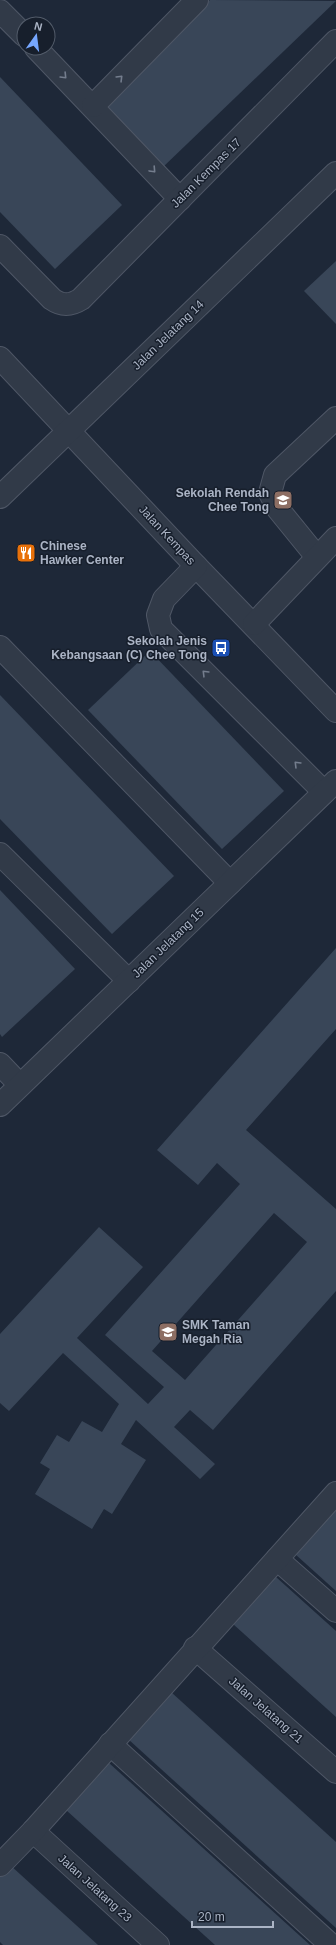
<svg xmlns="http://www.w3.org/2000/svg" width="336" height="1945" font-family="Helvetica,sans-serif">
<rect width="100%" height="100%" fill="#1e2838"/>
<g fill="#394658" fill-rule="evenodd">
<path d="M210 0 336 1 162 168 101 105Z"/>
<path d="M0 77 122 205 55 269 0 212Z"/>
<path d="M336 261V324L304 291Z"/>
<path d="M150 651 284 791 222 849 88 710Z"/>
<path d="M0 695 174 876 112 934 0 819Z"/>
<path d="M0 890 75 969 2 1037 0 1034Z"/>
<path d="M336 948V1029L246 1130 336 1209V1291L213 1430 190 1410 174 1427 215 1464 200 1479 136 1420 121 1444 146 1460 112 1514 104 1509 92 1529 35 1494 50 1469 40 1463 57 1435 69 1442 82 1421 102 1432 119 1404 63 1353 9 1411 0 1403V1334L99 1227 143 1267 77 1338 148 1404 164 1387 105 1335 240 1184 217 1163 198 1185 157 1150ZM274 1213 307 1242 185 1380 152 1351Z"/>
<path d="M336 1509V1591L295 1554Z"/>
<path d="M276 1577 336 1631V1717L233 1624Z"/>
<path d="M171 1692 336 1842V1928L128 1739Z"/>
<path d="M109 1763 310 1945H215L66 1810Z"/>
<path d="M10 1865 98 1945H3L0 1942V1876Z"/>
</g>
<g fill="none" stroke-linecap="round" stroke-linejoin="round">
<g stroke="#4f5766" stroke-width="24">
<g id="minor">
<path d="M0 11 24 35"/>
<path d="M36 48 180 199"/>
<path d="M93 106 197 0"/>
<path d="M0 246 52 299C62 306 70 306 81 299L336 41"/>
<path d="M0 358 196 566 336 711"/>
<path d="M0 497 336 173"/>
<path d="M317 557 278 509 270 493 275 475 336 418"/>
<path d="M196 566 164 599 158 615 161 629 324 792"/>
<path d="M254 624 336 538"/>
<path d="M0 647 230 883"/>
<path d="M0 854 129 981"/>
<path d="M0 1064 20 1085"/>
<path d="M0 1105 336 781"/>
<path d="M277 1559 336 1611"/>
<path d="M195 1648 336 1772"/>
<path d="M110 1744 331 1945"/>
<path d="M33 1831 158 1945"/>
<path d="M0 1865 33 1831 336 1493"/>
</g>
</g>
<use href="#minor" stroke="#313a48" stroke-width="22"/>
</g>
<defs><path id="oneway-chevron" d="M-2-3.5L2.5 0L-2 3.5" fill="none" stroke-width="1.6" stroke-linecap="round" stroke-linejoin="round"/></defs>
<g stroke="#747d8d">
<use href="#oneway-chevron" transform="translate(64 76) rotate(46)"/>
<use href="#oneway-chevron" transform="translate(120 78) rotate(-45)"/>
<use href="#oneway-chevron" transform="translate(153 170) rotate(47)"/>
<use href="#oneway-chevron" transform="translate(205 673) rotate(-135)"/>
<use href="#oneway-chevron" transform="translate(297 764) rotate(-135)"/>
</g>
<defs>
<g id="school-square" transform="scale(1)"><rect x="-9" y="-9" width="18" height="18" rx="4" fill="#8d6e63" stroke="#171f2c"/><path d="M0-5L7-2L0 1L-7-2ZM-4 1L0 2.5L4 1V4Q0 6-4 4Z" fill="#fff"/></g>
<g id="restaurant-square" transform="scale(1)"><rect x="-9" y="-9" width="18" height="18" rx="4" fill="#e8710a" stroke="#171f2c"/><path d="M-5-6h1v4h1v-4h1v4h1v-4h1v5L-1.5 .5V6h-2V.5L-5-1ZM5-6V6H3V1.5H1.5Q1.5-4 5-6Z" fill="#fff"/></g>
<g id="bus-square" transform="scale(1)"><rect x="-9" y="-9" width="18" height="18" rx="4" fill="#1a4fb4" stroke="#171f2c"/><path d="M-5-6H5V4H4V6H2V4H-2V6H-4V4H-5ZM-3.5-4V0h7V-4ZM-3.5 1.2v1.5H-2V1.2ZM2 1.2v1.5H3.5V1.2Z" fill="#fff"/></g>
</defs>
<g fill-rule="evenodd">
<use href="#school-square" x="283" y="500"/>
<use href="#restaurant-square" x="26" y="553"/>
<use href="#bus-square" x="221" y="648"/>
<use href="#school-square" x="168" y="1332"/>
</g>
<g text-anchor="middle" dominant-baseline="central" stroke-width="3" stroke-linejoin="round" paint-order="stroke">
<g font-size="12" fill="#abb4c5" stroke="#171f2c">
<text transform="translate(206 173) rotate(-45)">Jalan Kempas 17</text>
<text transform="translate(168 335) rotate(-44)">Jalan Jelatang 14</text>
<text transform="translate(167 535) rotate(47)">Jalan Kempas</text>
<text transform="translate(168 943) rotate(-44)">Jalan Jelatang 15</text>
<text transform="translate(266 1710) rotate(41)">Jalan Jelatang 21</text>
<text transform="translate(95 1888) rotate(42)">Jalan Jelatang 23</text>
</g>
<g font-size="12" font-weight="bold" fill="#abb4c5" stroke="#171f2c" text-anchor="end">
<text x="269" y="493">Sekolah Rendah<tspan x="269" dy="14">Chee Tong</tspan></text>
<text x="40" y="546" text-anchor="start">Chinese<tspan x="40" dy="14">Hawker Center</tspan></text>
<text x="207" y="641">Sekolah Jenis<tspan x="207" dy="14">Kebangsaan (C) Chee Tong</tspan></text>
<text x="182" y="1325" text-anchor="start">SMK Taman<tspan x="182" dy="14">Megah Ria</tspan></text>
</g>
</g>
<g transform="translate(36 36) rotate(14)"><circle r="19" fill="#171f2c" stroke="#525b69"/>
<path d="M0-3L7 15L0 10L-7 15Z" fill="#76a7ff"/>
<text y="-6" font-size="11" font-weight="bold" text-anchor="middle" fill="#abb4c5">N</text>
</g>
<path d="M192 1921v6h81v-6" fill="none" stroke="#abb4c5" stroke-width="2"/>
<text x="198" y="1921" font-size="12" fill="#abb4c5" stroke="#171f2c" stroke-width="3" paint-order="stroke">20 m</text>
</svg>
